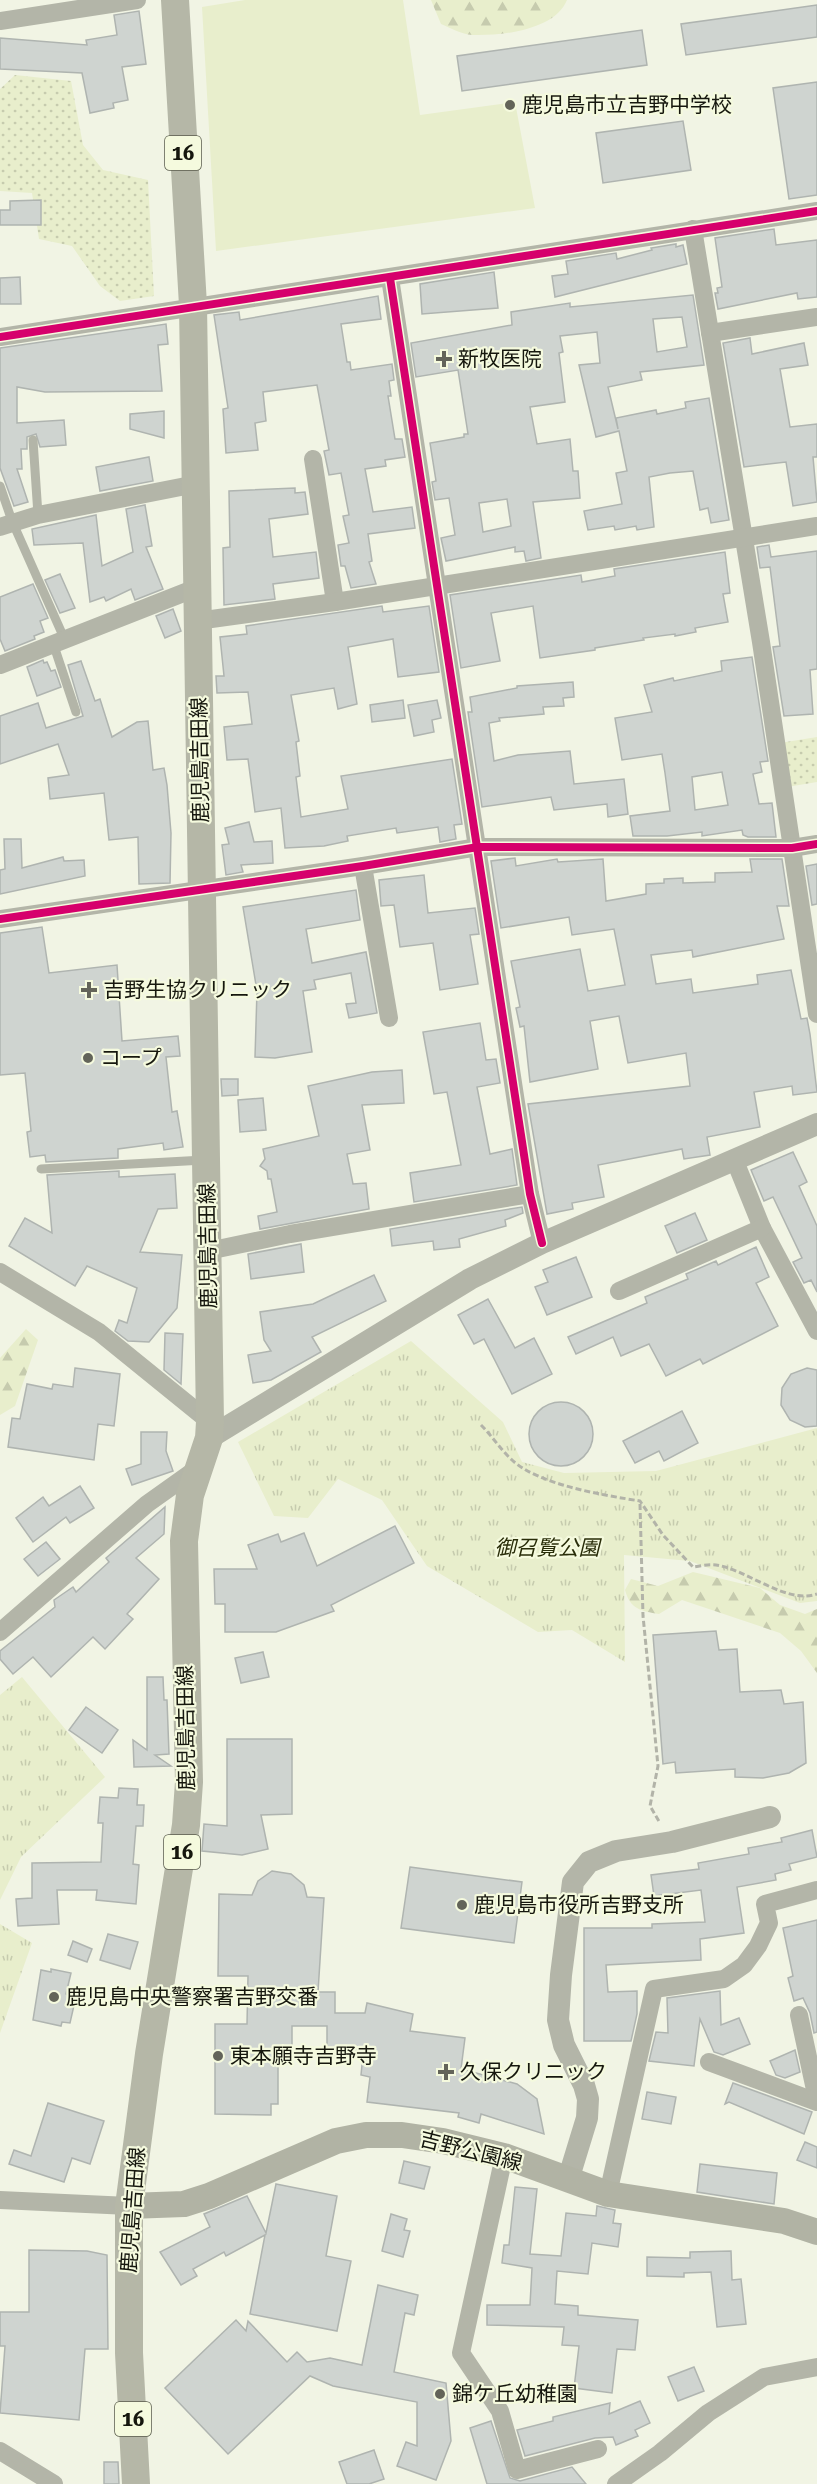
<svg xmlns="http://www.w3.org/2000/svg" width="817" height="2484" font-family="'Roboto Serif','Noto Sans JP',serif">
<defs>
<pattern id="grass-dots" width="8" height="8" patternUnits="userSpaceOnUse" patternTransform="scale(1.5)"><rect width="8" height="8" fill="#e8eecc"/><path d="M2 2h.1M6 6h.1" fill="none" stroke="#c6cbae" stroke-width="1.8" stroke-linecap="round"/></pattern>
<pattern id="forest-firs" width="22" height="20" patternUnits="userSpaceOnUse" patternTransform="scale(1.5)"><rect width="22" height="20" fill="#e8eecc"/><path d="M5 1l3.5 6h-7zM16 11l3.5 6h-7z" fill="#c6cbae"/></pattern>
<pattern id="park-tufts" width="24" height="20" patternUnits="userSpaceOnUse" patternTransform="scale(1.5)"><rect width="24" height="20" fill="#e8eecc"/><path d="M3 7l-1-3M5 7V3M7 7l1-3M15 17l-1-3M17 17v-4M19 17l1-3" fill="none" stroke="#c6cbae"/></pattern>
</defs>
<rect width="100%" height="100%" fill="#f1f4e4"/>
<g fill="url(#grass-dots)">
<path d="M15 75 71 81 83 145 103 170 148 180 154 296 120 301 100 286 72 246 39 239 32 193 0 191V89Z"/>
<path d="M817 737V782L787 787 780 743Z"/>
</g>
<g fill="url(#forest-firs)">
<path d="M431 0H567C555 30 502 36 472 35 462 34 450 28 441 24Z"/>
<path d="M26 1329 38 1340 15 1406 0 1415V1358Z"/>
<path d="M693 1572 760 1588 780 1605 805 1614 817 1609V1673L801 1651 780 1633 682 1600 659 1614C641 1611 630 1609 625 1590L631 1579 658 1586Z"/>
</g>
<g fill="url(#park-tufts)">
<path d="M411 1341 503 1422 522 1462 564 1473 656 1471 817 1428V1601L800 1603 690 1561 624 1555 625 1662 572 1630 538 1632 427 1566 382 1500 338 1479 308 1518 274 1516 238 1442Z"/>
<path d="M22 1677 105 1777 21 1857 0 1900V1695Z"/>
<path d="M0 1924 32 1943 0 2033Z"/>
</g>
<path fill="#e8eecc" d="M245 0H403L420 115 515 102 535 208 216 251 202 7Z"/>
<g fill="#cfd4d0" stroke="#afb4b0" stroke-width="1.5" fill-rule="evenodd">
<path d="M817 5V37L686 55 681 24Z"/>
<path d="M139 11 146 64 122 67 128 100 113 103 114 108 90 113 82 73 0 69V38L87 45 86 40 117 35 114 15Z"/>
<path d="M642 30 647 65 462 91 457 56Z"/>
<path d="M817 82V195L789 199 773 88Z"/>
<path d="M683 121 691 170 603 183 596 133Z"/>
<path d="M41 200V225H0V210H10V201Z"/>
<path d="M774 229 776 245 817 240V297L798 299 797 293 718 309 715 293H718L717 288 722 287 715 238Z"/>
<path d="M676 244V247L683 245 687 264 555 297 552 276 568 274 566 261 616 253 617 259 652 250 651 248Z"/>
<path d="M494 272 498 308 422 314 420 284Z"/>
<path d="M20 277 21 304H0V278Z"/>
<path d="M693 295 704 365 640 372 642 380 608 387 618 429 616 418 656 410 657 414 686 408 685 402 709 398 729 520 711 523 708 508 700 510 693 471 670 473 649 477 654 527 637 530 636 526 615 530 614 526 588 530 584 511 622 504 616 473 627 471 619 431 596 437 579 365 600 363 597 332 560 336 563 352 559 353 565 402 530 407 537 444 570 439 573 471H578L580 498 533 502 541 558 526 561 524 551 515 552V547L446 561 441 538 455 535 449 498 435 500 432 482 436 481 430 443 464 437V434H468L458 370 416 377 411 343 512 325 511 312 570 303V307ZM682 317 687 347 657 352 653 319ZM507 499 511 526 483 532 479 503Z"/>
<path d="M378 296 381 319 341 324 347 362H350L351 370 392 364 394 380 389 381 391 396H388L395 439H402L405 457 385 460 386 466 365 469 373 512 412 507 415 528 368 534 372 561 369 562 376 584 351 588 345 566H341L338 545 349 543 343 516 349 515 341 473 329 475 324 451 329 450 317 385 263 392 266 421 255 423 258 450 226 453 223 409 228 408 214 315 239 312 240 320Z"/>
<path d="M166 324 168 344 158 345 162 391 45 392 17 387V423L64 420 66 445 40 447 36 434 27 437V449H21L22 469H17L28 502 14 506 0 468V348Z"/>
<path d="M750 338 752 354 804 343 808 365 780 369 790 427 817 424V457H813L817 502 793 506 786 462 744 467 723 343Z"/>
<path d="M164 411V438L130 429V414Z"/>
<path d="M149 457 153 481 100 491 96 467Z"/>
<path d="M295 488V493L305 492 308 514 269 519 273 557 316 552 319 578 273 584 275 599 224 605 223 548 230 547 229 491Z"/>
<path d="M145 505 152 546 146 547 163 589 135 600 131 589 106 601 104 597 90 602 83 543 34 545 32 529 96 515 102 566 133 552 126 509Z"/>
<path d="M769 545 771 557 817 551V669L810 670 813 714 784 716 773 647 780 646 770 567 760 568 757 547Z"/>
<path d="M725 552 730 593 723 594 728 622 695 628 696 632 675 636V634L643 638 644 640 595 648V650L540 658 533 606 491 613 500 661 461 668 450 595 581 575 582 582 615 576 614 569Z"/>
<path d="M60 574 75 608 60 613 45 580Z"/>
<path d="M33 584 48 618 40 621 44 632 34 636 35 639 5 651 0 639V597Z"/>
<path d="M382 606 383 612 429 606 439 672 398 677 393 639 348 647 357 704 338 709 334 688 291 695 299 741 296 742 300 776 296 777 301 817 348 809 341 776 452 759 462 824 454 825 456 839 440 842 438 827 397 833 396 828 347 836 348 841 324 846 285 848 281 808 255 812 248 759 227 760 224 727 252 724 248 692 217 693 216 676H224L220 637 247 634 246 626Z"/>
<path d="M173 609 181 631 165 638 156 616Z"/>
<path d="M752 657 768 761 760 762 762 772 753 774 759 804 772 803 776 837H748L743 835 742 830 702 836V832L667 836H633L630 816 670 811 665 773 662 754 622 760 615 718 652 712 644 685 673 678 674 681 722 671 721 661ZM722 772 728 805 695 810 692 777Z"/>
<path d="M43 660 44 663 47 662 51 671 55 670 61 687 37 696 27 667Z"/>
<path d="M81 661 95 701 100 699 112 737 137 722 148 721 153 770 164 768 167 785 171 833 170 883 139 884 138 837 109 840 104 793 50 799 48 778 69 775 58 744 0 764V716L38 703 46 728 83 716 68 665Z"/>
<path d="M573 682 574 697 563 698 564 706 543 707 544 714 499 718 500 721 489 723 494 761 518 755 570 751 574 784 624 779 628 814 608 817 607 804 554 810 551 797 482 807 468 712H472L470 697 517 688V686Z"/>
<path d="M403 700 405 718 372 722 370 705Z"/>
<path d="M437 700 441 718 432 720 434 732 414 736 408 705Z"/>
<path d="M249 822 254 842 272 841 273 863 241 865 243 872 226 875 222 845 229 844 225 828Z"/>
<path d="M4 839H21L22 868 63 857 64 861 84 860 85 876 0 894V870L5 869Z"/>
<path d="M515 858 516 866 557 859 558 862 603 859 606 901 646 894V884L664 883V879L683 878V883L715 882V873L752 872 750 859H782L789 906H777L784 939 693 957 692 950 651 955 656 984 691 979 693 993 758 984 757 975 791 970 801 1019 807 1018 810 1034 817 1092 793 1095 792 1086 754 1092 760 1127 707 1137 710 1155 684 1159 682 1149 598 1165 604 1197 572 1203 573 1209 547 1214 528 1104 690 1086 686 1053 628 1063 619 1016 590 1021 598 1069 530 1082 524 1026 520 1027 516 1008 520 1007 511 961 580 949 588 991 625 985 614 929 572 935 569 917 501 928 491 861Z"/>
<path d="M817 864V904L812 905 806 866Z"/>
<path d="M424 875 428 913 475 908 479 934 470 935 478 984 440 990 433 943 400 947 394 905 381 906 379 880Z"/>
<path d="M356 890 360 920 306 929 312 963 366 952 377 1013 349 1018 346 1004 356 1003 351 973 314 980 316 989 303 991 312 1052 275 1058 255 1057 257 991 243 907Z"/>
<path d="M42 927 49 973 117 965 122 1041 178 1036 180 1056 166 1057 172 1112 177 1111 183 1147 164 1150 163 1143 118 1149V1158L46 1162 45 1155 30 1157 27 1132 31 1131 25 1073 0 1075V933Z"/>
<path d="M480 1023 486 1060 496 1059 500 1083 477 1087 490 1154 512 1149 517 1185 414 1202 410 1173 461 1165 447 1092 434 1094 423 1032Z"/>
<path d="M402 1070 404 1103 362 1105 370 1150 347 1154 353 1184 366 1183 369 1209 260 1229 258 1216 277 1212 271 1179H268L267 1171 260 1166 265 1159 263 1149 319 1136 308 1086 372 1072Z"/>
<path d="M221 1079H238V1095L222 1096Z"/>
<path d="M263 1098 266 1130 240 1132 238 1100Z"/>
<path d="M793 1152 807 1182 799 1186 817 1226V1292L811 1280 804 1283 793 1262 802 1258 773 1197 764 1201 751 1170Z"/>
<path d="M119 1171V1177L175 1174 177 1208 158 1209 140 1252 182 1255 177 1308 149 1342 128 1341 115 1331 119 1320 127 1323 137 1288 87 1266 75 1286 9 1246 25 1218 52 1233 47 1175Z"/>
<path d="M522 1207 523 1213 505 1220 506 1226 459 1239 460 1247 434 1250 433 1241 392 1246 390 1229Z"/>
<path d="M695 1213 707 1240 677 1253 665 1226Z"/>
<path d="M301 1244 304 1272 251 1279 248 1254Z"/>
<path d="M756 1247 769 1277 756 1283 778 1326 703 1364 700 1359 666 1376 649 1344 621 1356 613 1337 576 1354 568 1337 647 1303 645 1297 688 1279 686 1274 716 1261 718 1265Z"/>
<path d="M576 1257 592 1297 547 1315 535 1287 548 1282 543 1270Z"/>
<path d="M374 1275 386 1301 312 1337 321 1352 271 1380 253 1383 248 1355 271 1351 264 1340 260 1312 313 1304Z"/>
<path d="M488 1299 515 1348 534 1338 552 1374 512 1394 484 1339 474 1344 458 1315Z"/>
<path d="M165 1333 183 1334 181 1384 164 1370Z"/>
<path d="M75 1368 120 1374 114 1426 98 1424 94 1460 8 1447 12 1418 20 1419 27 1384 52 1389 53 1384 73 1387Z"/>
<path d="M807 1368 817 1370V1426L805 1427 790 1420 781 1405 782 1388 791 1374Z"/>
<circle cx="561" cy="1434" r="32"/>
<path d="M682 1411 698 1443 664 1461 659 1451 635 1463 623 1441Z"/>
<path d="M141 1432H167L166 1451 173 1471 132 1485 126 1469 141 1464Z"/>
<path d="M80 1486 94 1508 70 1523 66 1517 33 1542 16 1518 43 1497 49 1506Z"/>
<path d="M165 1507 164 1534 136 1558 159 1579 127 1614 133 1619 105 1649 93 1637 51 1677 33 1657 13 1674 0 1659V1651L55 1607 54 1600 73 1587 76 1592 109 1562 106 1558Z"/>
<path d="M395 1526 414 1563 331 1605 334 1611 276 1632H225V1604H215L214 1569H257L248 1545 278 1534 281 1542 304 1533 317 1566Z"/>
<path d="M46 1542 60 1559 38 1576 24 1559Z"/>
<path d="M716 1631 719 1650 737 1649 740 1692 781 1690 784 1704 803 1702 806 1763 789 1773 763 1778 735 1777V1769L676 1773 675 1762 663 1764 653 1635Z"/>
<path d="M263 1652 269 1677 241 1683 235 1658Z"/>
<path d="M147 1677H163L164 1700H167L169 1754 155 1755 171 1766 134 1767 133 1740 147 1750Z"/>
<path d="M86 1707 118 1730 102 1753 69 1730Z"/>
<path d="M227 1739H292V1814L261 1815 268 1849 242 1855 202 1851 204 1824 227 1826Z"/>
<path d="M119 1788 138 1789 137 1805H144L143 1826H136L133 1864 139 1865 136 1904 96 1900 97 1890H57L59 1924 18 1926 16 1899 32 1898V1863L101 1862 103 1823H98L100 1797 118 1798Z"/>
<path d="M812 1830 817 1857 789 1864 791 1870 775 1874 776 1880 737 1887 744 1933 700 1939 701 1960 606 1965 608 1992 637 1991V2014L631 2041H584V1928H652V1924L705 1922 701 1890 654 1896 651 1875 699 1869 698 1863 749 1854 748 1848 782 1842 781 1838Z"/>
<path d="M410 1867 522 1882 514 1943 401 1928Z"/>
<path d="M272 1871 291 1874 304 1885 307 1897 324 1898 318 1992H335V2013H365L367 2003 413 2014 410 2031 465 2038 461 2069 517 2084 537 2099 544 2134 481 2114 479 2123 458 2117 459 2113 367 2102 370 2077 361 2075 363 2055H327V2026H292V2058H278V2104H271V2115L215 2114V2024H247L248 1976H218L219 1894 252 1895 258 1881Z"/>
<path d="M817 1920V2032L814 2033 810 2013 803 1998 794 2001 788 1978 793 1976 783 1928Z"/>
<path d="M108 1934 138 1942 130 1969 100 1960Z"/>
<path d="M73 1941 92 1949 87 1962 68 1955Z"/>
<path d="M51 1969 71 1973 66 1994 75 2001 70 2023 62 2022 61 2026 33 2020 41 1970 51 1972Z"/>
<path d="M720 1991 721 2025 739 2018 750 2044 723 2055 714 2052 700 2019 694 2066 649 2061 656 2032 668 2033 667 1998Z"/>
<path d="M795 2050 800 2072 785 2078 776 2075 770 2061Z"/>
<path d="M733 2083 812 2112 804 2134 729 2102 725 2104Z"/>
<path d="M647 2092 676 2097 671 2124 642 2119Z"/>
<path d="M48 2103 104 2121 90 2164 72 2158 64 2182 9 2164 14 2150 31 2156Z"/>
<path d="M805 2142 817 2147V2168L797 2160Z"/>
<path d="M404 2161 430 2167 424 2189 399 2183Z"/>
<path d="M700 2164 777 2173 774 2204 697 2192Z"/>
<path d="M276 2184 337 2196 326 2256 351 2261 337 2331 250 2314 265 2235 226 2256 224 2252 193 2269 197 2276 181 2285 160 2252 210 2227 204 2214 247 2196 266 2233Z"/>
<path d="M515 2187 537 2189 530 2254 561 2256 566 2213 596 2216 597 2206 615 2210 613 2223 621 2224 618 2247 592 2243 588 2274 557 2271 555 2304 578 2306V2315L638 2320 635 2350 617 2349 612 2393 574 2388 579 2346 562 2345 564 2327 487 2325V2305H530L532 2268 502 2263 504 2245H509Z"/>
<path d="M391 2214 407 2219 404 2230 410 2231 403 2257 382 2251Z"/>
<path d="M29 2250 87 2251 107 2255 108 2349H85L79 2420 0 2413 5 2346H0V2312H29Z"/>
<path d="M731 2251 732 2280 741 2279 746 2324 717 2327 711 2272 684 2273V2277L647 2276V2257L690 2258V2252Z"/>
<path d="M378 2285 418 2295 414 2315 405 2313 394 2372 446 2383 451 2441 436 2480 397 2466 406 2442 417 2446V2402L333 2386 310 2376 228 2454 165 2388 236 2320 246 2331 248 2321 287 2362 297 2352 307 2362 330 2358 362 2365Z"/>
<path d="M694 2367 704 2391 678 2401 668 2377Z"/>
<path d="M640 2401 650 2423 635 2430 638 2436 616 2445 613 2437 595 2438 525 2456 517 2430 553 2421V2417L610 2403 609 2414Z"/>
<path d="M491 2421 510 2478 520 2481 572 2467 586 2484H487L470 2428Z"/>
<path d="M374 2450 384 2479 369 2484H347L339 2462Z"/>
<path d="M104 2462H118L119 2484H104Z"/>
</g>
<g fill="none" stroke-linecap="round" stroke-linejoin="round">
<g stroke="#b2b3a8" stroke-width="3" stroke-dasharray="6 3" stroke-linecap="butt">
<path d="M481 1425C492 1436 501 1450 512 1460 539 1485 603 1495 640 1501L663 1535 693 1567C700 1566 709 1564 716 1565 746 1569 787 1605 817 1594"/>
<path d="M640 1504 643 1616 658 1766 650 1806 660 1823"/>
</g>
<g stroke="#b3b5a8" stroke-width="9">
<path d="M33 440 38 515"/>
<path d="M0 486 12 521 64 638"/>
<path d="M53 643 76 712"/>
<path d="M41 1169 204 1160"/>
</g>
<g stroke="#b3b5a8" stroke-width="18">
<path d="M0 21 137 0"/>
<path d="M693 229 761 642 817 1014"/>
<path d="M390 278 530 1194 542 1243"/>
<path d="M710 333 817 317"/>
<path d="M0 337 817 211"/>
<path d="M313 459 335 602"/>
<path d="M0 527 38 515 196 484"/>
<path d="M197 621 335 602 817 526"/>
<path d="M0 665 196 588"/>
<path d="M363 866 389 1018"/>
<path d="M0 919 363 866 478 847 792 848 817 844"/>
<path d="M735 1161 762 1228 817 1331"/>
<path d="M208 1251 290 1234 530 1194"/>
<path d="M0 1272 99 1332 210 1422"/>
<path d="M619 1291 762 1228"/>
<path d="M0 1632 147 1504 199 1467"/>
<path d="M799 2015 817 2099"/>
<path d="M709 2062 817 2102"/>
<path d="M504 2156 461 2353 500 2411 517 2470 598 2449"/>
<path d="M608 2194 654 1989 724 1979 744 1965 758 1946 769 1923 765 1904 817 1890"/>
<path d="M0 2200 129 2206"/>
<path d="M0 2451 54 2484"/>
<path d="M616 2484 660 2453 708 2413 764 2377 817 2367"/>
</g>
<g stroke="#b3b5a8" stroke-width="22">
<path d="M209 1438 470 1279 542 1243 817 1124"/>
<path d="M568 2180 587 2118 588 2099 584 2085 564 2045 558 2020 561 1975 573 1882 589 1862 616 1851 672 1842 770 1817"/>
</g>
<path stroke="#b1b3a4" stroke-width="26" d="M129 2206 184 2204 209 2196 336 2141 366 2135H402L443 2141 504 2156 608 2194 784 2221 817 2232"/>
<path stroke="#b5b7a7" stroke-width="28" d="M136 2484 129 2353V2206L149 2054 186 1825 189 1782 184 1541 190 1495 209 1438 210 1422 193 305 175 0"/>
<g stroke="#f5fade" stroke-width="11">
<g id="cycleway">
<path d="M390 278 530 1194 542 1243"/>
<path d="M0 337 817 211"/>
<path d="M0 919 363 866 478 847 792 848 817 844"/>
</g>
</g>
<use href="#cycleway" stroke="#d6006c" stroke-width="8"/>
</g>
<g fill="#636459" stroke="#f5fade" stroke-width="2">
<circle cx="510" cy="105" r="6"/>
<path d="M441 350h6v6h6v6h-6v6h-6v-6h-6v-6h6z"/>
<path d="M86 981h6v6h6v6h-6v6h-6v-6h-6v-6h6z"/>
<circle cx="88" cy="1058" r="6"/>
<circle cx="462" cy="1905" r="6"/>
<circle cx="54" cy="1997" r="6"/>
<circle cx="218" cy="2056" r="6"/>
<path d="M443 2063h6v6h6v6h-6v6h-6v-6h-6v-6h6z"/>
<circle cx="440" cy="2394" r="6"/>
</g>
<g text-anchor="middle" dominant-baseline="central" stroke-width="4.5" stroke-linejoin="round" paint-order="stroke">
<g fill="#f5fade" stroke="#595b4c" stroke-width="1.5">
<rect x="165" y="136" width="36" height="34" rx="4.5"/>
<rect x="164" y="1835" width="36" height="34" rx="4.5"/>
<rect x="115" y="2402" width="36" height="34" rx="4.5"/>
</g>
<g font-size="20" font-weight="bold" fill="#16170e">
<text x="183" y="153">16</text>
<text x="182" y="1852">16</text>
<text x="133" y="2419">16</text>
</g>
<g font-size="21" fill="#16170e" stroke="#f5fade" text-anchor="start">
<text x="522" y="105">鹿児島市立吉野中学校</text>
<text x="458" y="359">新牧医院</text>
<text x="103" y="990">吉野生協クリニック</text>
<text x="100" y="1058">コープ</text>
<text x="474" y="1905">鹿児島市役所吉野支所</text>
<text x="66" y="1997">鹿児島中央警察署吉野交番</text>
<text x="230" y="2056">東本願寺吉野寺</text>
<text x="460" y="2072">久保クリニック</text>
<text x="452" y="2394">錦ケ丘幼稚園</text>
</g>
<g font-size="21" fill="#16170e" stroke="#f5fade">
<text transform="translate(200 760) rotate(-91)">鹿児島吉田線</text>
<text transform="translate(208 1246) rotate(-91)">鹿児島吉田線</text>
<text transform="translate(186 1728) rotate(-91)">鹿児島吉田線</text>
<text transform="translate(471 2151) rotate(14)">吉野公園線</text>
<text transform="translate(133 2210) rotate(-86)">鹿児島吉田線</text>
</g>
<g font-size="21" font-style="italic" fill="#292d09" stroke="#f5fade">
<text x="547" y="1548">御召覧公園</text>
</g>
</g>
</svg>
